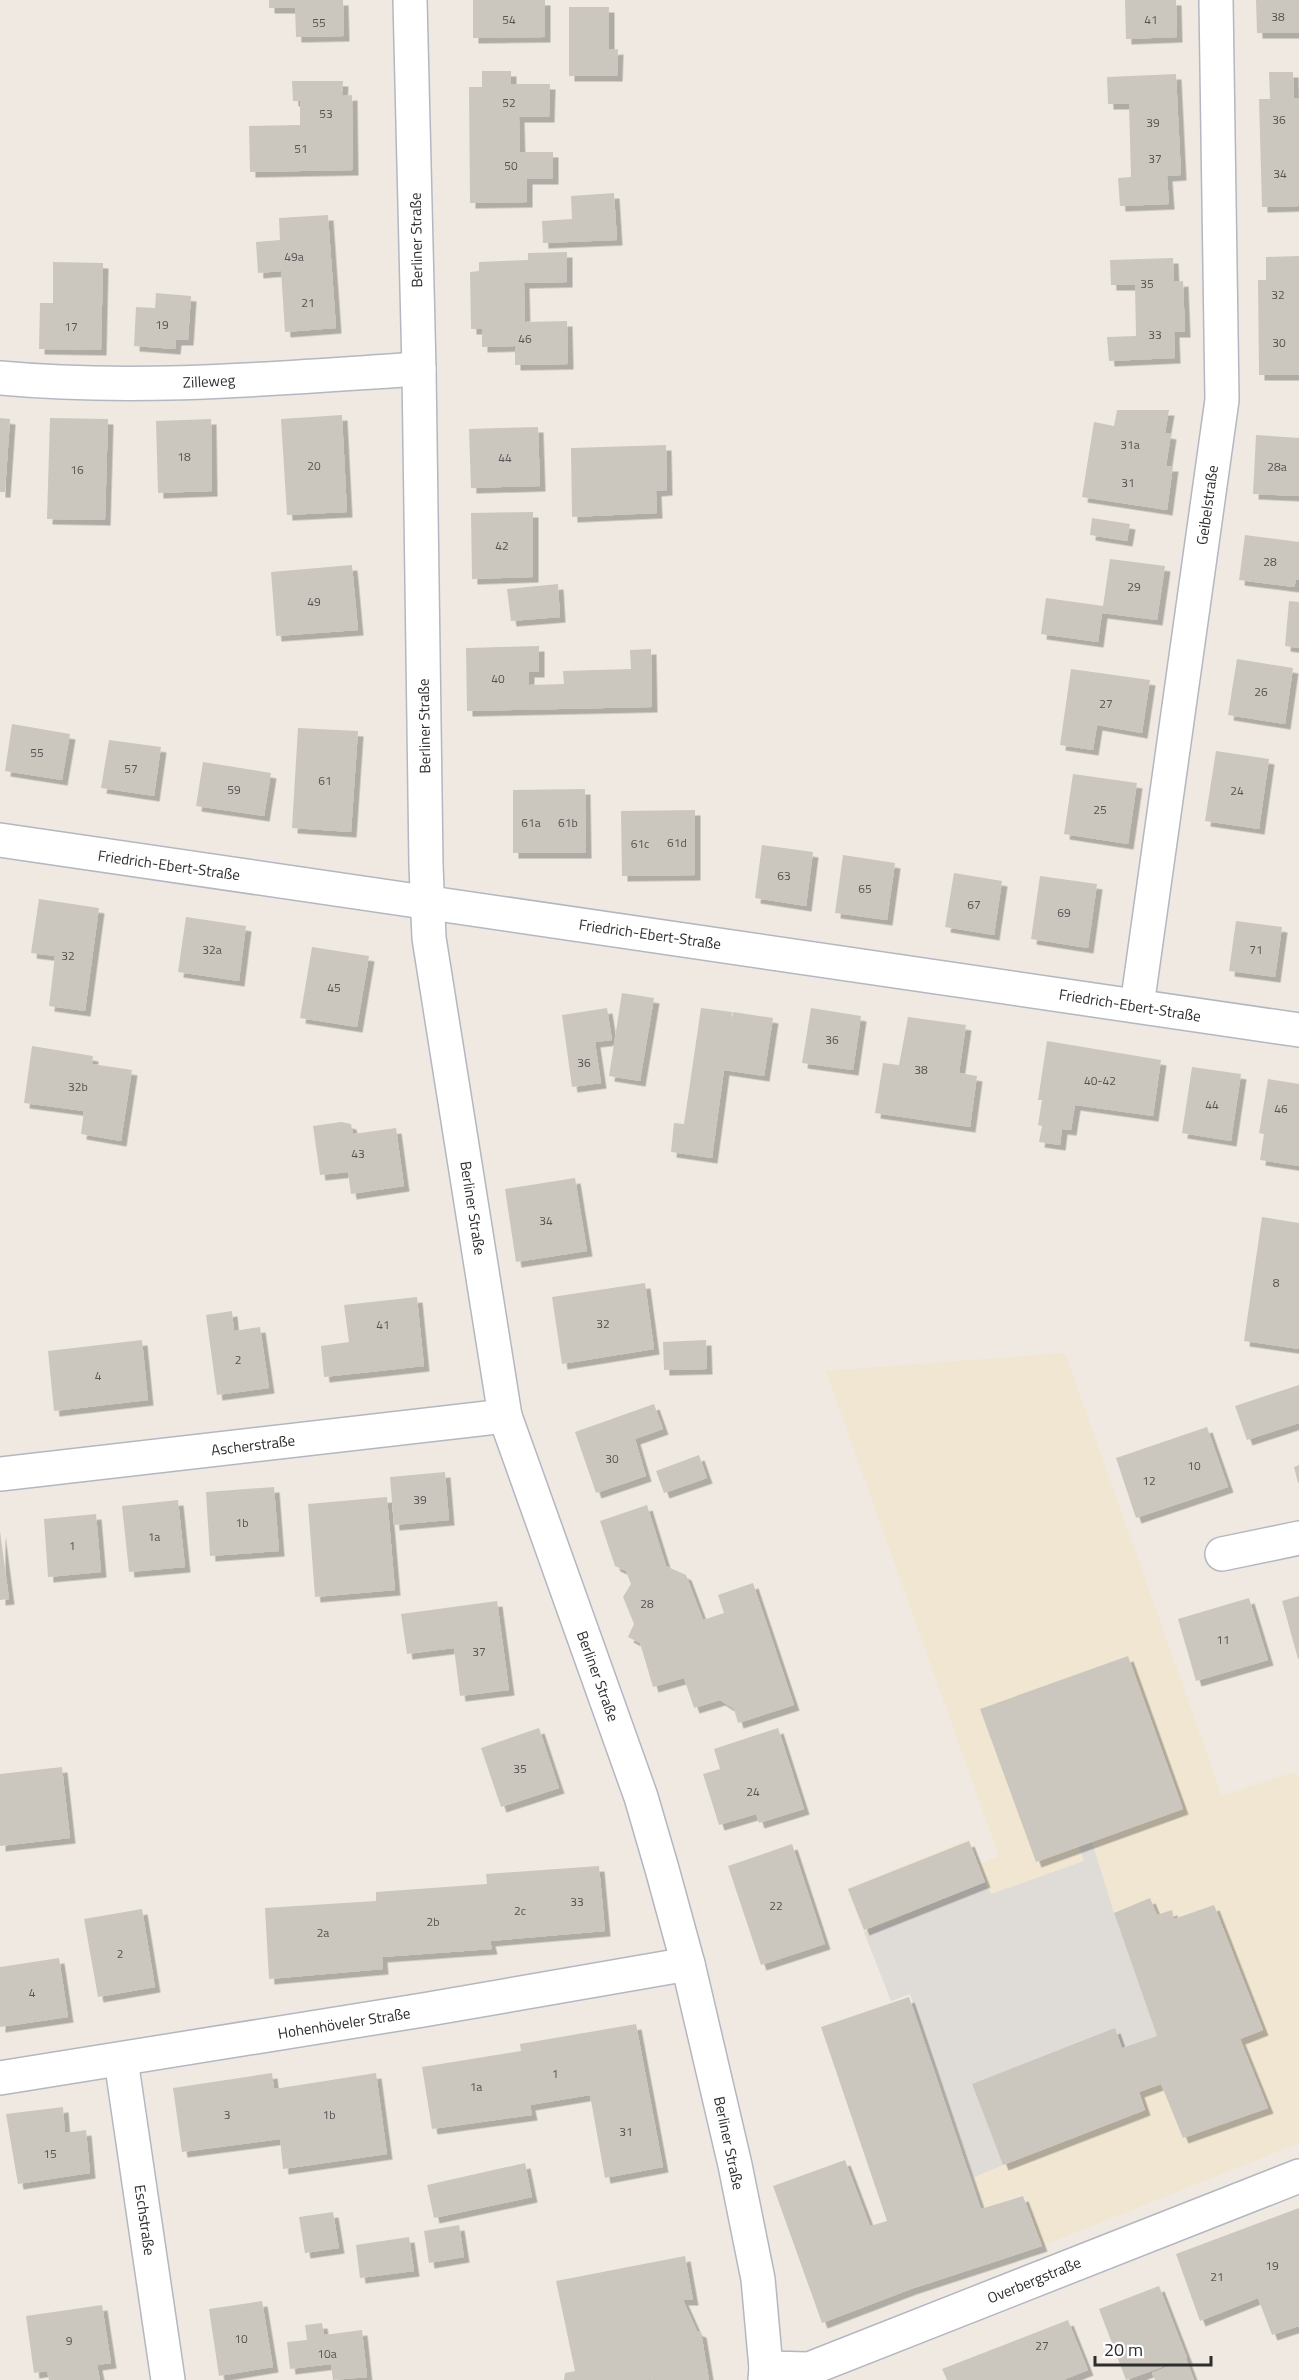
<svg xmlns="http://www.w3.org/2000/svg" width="1299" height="2380" font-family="'Titillium Web',sans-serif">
<defs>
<filter id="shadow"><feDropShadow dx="5.5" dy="5.5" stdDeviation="0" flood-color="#0004"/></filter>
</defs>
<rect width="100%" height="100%" fill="#efe9e1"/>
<path fill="#f0e6d1" d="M1065 1353 1222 1796 1294 1772 1299 1780V2143L1042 2246 1024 2194 984 2208 910 1994 891 2001 847 1889 969 1839 980 1864 999 1856 826 1371Z"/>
<path fill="#dfdcd8" d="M1092 1842 1114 1913 1157 2036 1122 2048 972 2084 1003 2165 974 2177 910 1994 891 2001 864 1932 985 1882 991 1894 1084 1861 1079 1847Z"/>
<g fill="#cbc7bf" filter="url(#shadow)">
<path d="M269 0H343L344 36 296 37 295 8H269Z"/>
<path d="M473 0H545V37L473 38Z"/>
<path d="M1125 0H1176L1177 37 1126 39Z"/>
<path d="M1256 0H1299V33H1257Z"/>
<path d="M569 7H609V50L618 49 617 76H569Z"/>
<path d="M482 71H511V84H550L549 117H519L520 152H553V179H527V202L470 203 469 87H482Z"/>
<path d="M1269 72H1293L1294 98H1299V206L1262 207 1259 99H1270Z"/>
<path d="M1176 74 1181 175 1167 176 1169 204 1120 206 1118 178 1131 177 1129 104H1108L1107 77Z"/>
<path d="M292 81H343L342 96 352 95 353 170 250 172 249 126 300 125V101H293Z"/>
<path d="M614 193 617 240 543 243 542 221 572 219 571 196Z"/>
<path d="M328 215 336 328 285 332 281 271 258 273 256 242 280 240 279 218Z"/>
<path d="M567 252V282L524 283 525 322 567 321 568 364 515 365V346L482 347V329H471L470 272 479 271V262L528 260V253Z"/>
<path d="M1299 256V375H1259L1258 280H1266V257Z"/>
<path d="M1173 258 1174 282 1183 281 1185 332H1174L1175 358 1109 361 1107 337 1136 336 1135 285H1111L1110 260Z"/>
<path d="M53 262 103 263 101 350 39 349 40 303H53Z"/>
<path d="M156 293 191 296 188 340H176L175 349 134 346 136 307 155 308Z"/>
<path d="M1117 410H1169L1165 433 1171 434 1166 466H1173L1167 510 1082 497 1094 422 1114 426Z"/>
<path d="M342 415 347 512 287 515 281 419Z"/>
<path d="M0 418 10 419 5 492H0Z"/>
<path d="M50 418 108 419 105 520 47 519Z"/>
<path d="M211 419 212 491 158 493 156 421Z"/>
<path d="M538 427 540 486 471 488 469 429Z"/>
<path d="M1256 435 1299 438V496L1253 494Z"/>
<path d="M666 445 667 490 656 491 657 513 572 517 571 448Z"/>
<path d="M533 512V577L472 579 471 513Z"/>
<path d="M1092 518 1130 524 1127 541 1090 535Z"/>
<path d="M1245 535 1299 542V580H1296L1294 587 1239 580Z"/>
<path d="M1110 559 1165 566 1157 620 1102 613 1098 642 1041 634 1046 598 1103 606Z"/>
<path d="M352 565 358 630 276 636 271 572Z"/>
<path d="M558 584 560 617 511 621 507 589Z"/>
<path d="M1289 601 1299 602V648L1285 646Z"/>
<path d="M539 646V672H529V685L564 684 563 671 631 669 630 650 651 649 652 707 467 711 466 648Z"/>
<path d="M1237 659 1293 668 1285 724 1228 715Z"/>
<path d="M1071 669 1150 680 1142 733 1097 725 1093 750 1060 745Z"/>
<path d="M12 724 70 734 62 780 5 771Z"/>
<path d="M298 728 358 731 351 832 292 828Z"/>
<path d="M109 740 161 747 154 796 101 788Z"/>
<path d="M1216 751 1269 759 1259 829 1205 821Z"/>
<path d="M203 762 271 773 264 816 196 806Z"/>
<path d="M1073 774 1137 783 1128 844 1064 834Z"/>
<path d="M585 789 586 853H513V790Z"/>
<path d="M695 810V875L622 876 621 811Z"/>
<path d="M762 845 813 852 806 906 755 898Z"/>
<path d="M843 855 895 863 887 920 835 913Z"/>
<path d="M954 873 1002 881 994 935 945 927Z"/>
<path d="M1040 876 1097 884 1088 948 1031 939Z"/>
<path d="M39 899 99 908 85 1011 49 1006 55 956 31 953Z"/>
<path d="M186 917 246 926 239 981 178 972Z"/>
<path d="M1236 921 1282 927 1275 977 1229 971Z"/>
<path d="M312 947 369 956 357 1027 300 1018Z"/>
<path d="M622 993 654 998 640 1081 609 1076Z"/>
<path d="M607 1008 612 1040 595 1042 601 1083 572 1087 562 1015Z"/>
<path d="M701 1008 732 1012 730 1029 733 1012 773 1018 764 1076 724 1070 712 1158 671 1152 674 1123 684 1124Z"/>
<path d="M811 1008 861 1016 853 1070 802 1063Z"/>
<path d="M908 1017 966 1025 959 1073 977 1076 970 1127 875 1113 883 1063 899 1065Z"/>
<path d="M1047 1041 1161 1060 1153 1116 1075 1105 1071 1130 1062 1129 1060 1145 1039 1142 1042 1126 1038 1125 1042 1100H1038Z"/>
<path d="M32 1046 93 1056 92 1064 132 1070 121 1141 81 1134 84 1111 24 1103Z"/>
<path d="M1192 1067 1241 1074 1231 1141 1182 1133Z"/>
<path d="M1268 1079 1299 1084V1166L1260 1160 1264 1134 1259 1133Z"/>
<path d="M341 1122 351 1124 353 1134 396 1128 404 1186 351 1194 348 1172 320 1175 313 1126Z"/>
<path d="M575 1178 587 1251 516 1262 505 1189Z"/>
<path d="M1262 1217 1299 1223V1349L1244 1341Z"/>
<path d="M645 1283 654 1349 562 1364 552 1297Z"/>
<path d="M417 1297 424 1366 324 1377 321 1346 349 1342 344 1305Z"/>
<path d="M232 1311 234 1331 260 1327 269 1388 217 1395 206 1315Z"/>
<path d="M142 1340 148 1400 54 1411 48 1351Z"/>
<path d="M706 1340 707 1369 664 1370 663 1342Z"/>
<path d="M1299 1385V1423L1247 1440 1235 1406Z"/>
<path d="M654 1404 663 1429 635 1439 646 1476 596 1493 575 1432Z"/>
<path d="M1207 1427 1228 1487 1136 1518 1116 1458Z"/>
<path d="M699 1455 707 1478 664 1493 656 1471Z"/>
<path d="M1299 1465V1483H1298L1294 1467Z"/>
<path d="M445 1472 449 1520 394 1525 390 1477Z"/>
<path d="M274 1487 279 1551 210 1556 206 1492Z"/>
<path d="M387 1497 395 1590 315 1597 308 1504Z"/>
<path d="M178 1500 185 1567 129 1572 122 1506Z"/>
<path d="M647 1505 666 1566 686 1575 703 1620 724 1613 718 1595 753 1583 794 1705 738 1723 734 1709 720 1700 694 1708 684 1678 653 1687 640 1643 628 1637 634 1624 623 1597 631 1584 626 1571 615 1566 600 1521Z"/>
<path d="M96 1514 101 1572 48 1577 44 1519Z"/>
<path d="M0 1531 9 1599 0 1600Z"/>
<path d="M1299 1596V1659H1298L1282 1601Z"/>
<path d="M1249 1598 1268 1660 1196 1681 1178 1619Z"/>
<path d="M497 1601 509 1690 460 1696 454 1648 407 1654 401 1614Z"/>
<path d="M1128 1656 1183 1809 1036 1862 980 1709Z"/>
<path d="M539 1728 559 1788 501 1807 481 1748Z"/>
<path d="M778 1728 804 1809 759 1823 756 1814 719 1825 703 1774 720 1769 714 1749Z"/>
<path d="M62 1767 70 1838 0 1846V1774Z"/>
<path d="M969 1841 985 1882 864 1930 848 1889Z"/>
<path d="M792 1844 825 1944 761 1965 728 1866Z"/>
<path d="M599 1866 605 1931 490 1941 492 1949 382 1957 383 1969 269 1979 265 1908 376 1901V1892L487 1884 486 1874Z"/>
<path d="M1150 1898 1157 1915 1172 1910 1174 1919 1214 1905 1263 2030 1240 2039 1268 2108 1183 2138 1161 2084 1139 2092 1145 2110 1003 2165 972 2084 1115 2028 1122 2048 1157 2036 1114 1913Z"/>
<path d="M142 1909 155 1987 98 1997 84 1919Z"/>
<path d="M59 1958 68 2017 0 2027V1967Z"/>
<path d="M909 1997 981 2209 1023 2196 1042 2246 911 2289 822 2323 773 2186 845 2160 870 2226 887 2221 821 2027Z"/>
<path d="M636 2024 663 2167 605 2178 590 2095 530 2105 532 2115 432 2129 422 2067 521 2051 520 2044Z"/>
<path d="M272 2073 274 2089 376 2073 387 2154 283 2169 280 2139 182 2152 173 2088Z"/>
<path d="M63 2107 65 2133 86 2130 90 2173 18 2184 6 2114Z"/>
<path d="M525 2163 532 2197 434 2218 427 2185Z"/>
<path d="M1299 2208V2326L1272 2335 1258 2298 1200 2321 1176 2254Z"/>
<path d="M333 2212 339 2248 305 2253 299 2217Z"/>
<path d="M459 2225 464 2257 429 2263 424 2231Z"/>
<path d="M409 2237 414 2271 360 2278 356 2245Z"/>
<path d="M685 2256 693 2300H683L697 2331 701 2332 709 2380H650V2372L649 2380H564L565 2373 575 2371 556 2281Z"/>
<path d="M1159 2286 1187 2358 1126 2380 1099 2309Z"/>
<path d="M262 2301 273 2367 219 2376 209 2309Z"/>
<path d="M102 2305 111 2363 97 2365 100 2380H49L47 2371 34 2373 26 2316Z"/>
<path d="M1068 2320 1088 2370 1063 2380H947L942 2369Z"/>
<path d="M322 2323 324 2335 362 2330 367 2377 333 2380 331 2364 290 2369 287 2342 307 2340 305 2325Z"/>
<path d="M1186 2359 1194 2380H1155L1152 2373Z"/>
</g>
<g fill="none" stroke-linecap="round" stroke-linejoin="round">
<g stroke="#b4b7c1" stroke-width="36">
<g id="minor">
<path d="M410 0 419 369 426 865 429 938 505 1416 641 1797 662 1869 688 1964 735 2165 758 2279 766 2368 765 2380"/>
<path d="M0 378C139 391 280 378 419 369"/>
<path d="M0 840 1299 1030"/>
<path d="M1137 1006 1222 400 1216 0"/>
<path d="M0 1474 505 1416"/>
<path d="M1222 1554 1299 1538"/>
<path d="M121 2060 168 2380"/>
<path d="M0 2078 423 2010 688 1964"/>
<path d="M766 2368 809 2369 1299 2176"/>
</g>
</g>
<use href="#minor" stroke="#fff" stroke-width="33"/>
</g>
<g text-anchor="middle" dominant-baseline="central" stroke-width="6" stroke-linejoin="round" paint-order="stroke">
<g font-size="12" fill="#555452">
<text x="1278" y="16">38</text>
<text x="509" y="19">54</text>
<text x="1151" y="19">41</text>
<text x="319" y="22">55</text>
<text x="509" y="102">52</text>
<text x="326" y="113">53</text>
<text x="1279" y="119">36</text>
<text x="1153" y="122">39</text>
<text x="301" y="148">51</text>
<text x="1155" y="158">37</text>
<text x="511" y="165">50</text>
<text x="1280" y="173">34</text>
<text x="294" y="256">49a</text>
<text x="1147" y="283">35</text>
<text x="1278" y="294">32</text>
<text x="308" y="302">21</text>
<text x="162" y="324">19</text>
<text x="71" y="326">17</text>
<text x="1155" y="334">33</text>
<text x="525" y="338">46</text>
<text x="1279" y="342">30</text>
<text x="1130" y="444">31a</text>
<text x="184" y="456">18</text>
<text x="505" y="457">44</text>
<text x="314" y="465">20</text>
<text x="1277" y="466">28a</text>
<text x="77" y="469">16</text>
<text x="1128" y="482">31</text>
<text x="502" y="545">42</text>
<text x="1270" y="561">28</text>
<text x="1134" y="586">29</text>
<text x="314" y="601">49</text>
<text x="498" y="678">40</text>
<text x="1261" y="691">26</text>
<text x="1106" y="703">27</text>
<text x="37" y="752">55</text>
<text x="131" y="768">57</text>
<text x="325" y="780">61</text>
<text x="234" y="789">59</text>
<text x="1237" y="790">24</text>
<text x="1100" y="809">25</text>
<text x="531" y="822">61a</text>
<text x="568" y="822">61b</text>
<text x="677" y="842">61d</text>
<text x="640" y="843">61c</text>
<text x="784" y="875">63</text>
<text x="865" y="888">65</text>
<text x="974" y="904">67</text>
<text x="1064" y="912">69</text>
<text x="212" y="949">32a</text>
<text x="1256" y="949">71</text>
<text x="68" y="955">32</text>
<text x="334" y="987">45</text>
<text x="832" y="1039">36</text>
<text x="584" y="1062">36</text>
<text x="921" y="1069">38</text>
<text x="1100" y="1080">40-42</text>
<text x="78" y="1086">32b</text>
<text x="1212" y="1104">44</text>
<text x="1281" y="1108">46</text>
<text x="358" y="1153">43</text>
<text x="546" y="1220">34</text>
<text x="1276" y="1282">8</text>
<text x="603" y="1323">32</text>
<text x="383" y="1324">41</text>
<text x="238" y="1359">2</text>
<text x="98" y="1375">4</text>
<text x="612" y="1458">30</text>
<text x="1194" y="1465">10</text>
<text x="1149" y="1480">12</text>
<text x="420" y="1499">39</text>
<text x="242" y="1522">1b</text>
<text x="154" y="1536">1a</text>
<text x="72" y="1545">1</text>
<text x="647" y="1603">28</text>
<text x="1223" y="1639">11</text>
<text x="479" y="1651">37</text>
<text x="520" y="1768">35</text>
<text x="753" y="1791">24</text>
<text x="577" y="1901">33</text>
<text x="776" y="1905">22</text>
<text x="520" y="1910">2c</text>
<text x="433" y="1921">2b</text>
<text x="323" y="1932">2a</text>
<text x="120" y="1953">2</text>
<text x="32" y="1992">4</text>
<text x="555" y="2073">1</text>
<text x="476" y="2086">1a</text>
<text x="227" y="2114">3</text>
<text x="329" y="2114">1b</text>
<text x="626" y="2131">31</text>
<text x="50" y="2153">15</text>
<text x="1272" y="2265">19</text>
<text x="1217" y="2276">21</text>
<text x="241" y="2338">10</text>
<text x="69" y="2340">9</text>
<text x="1042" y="2345">27</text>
<text x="327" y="2353">10a</text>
</g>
<g font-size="15" fill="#2e2e2e" stroke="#fff">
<text transform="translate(416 240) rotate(-91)">Berliner Straße</text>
<text transform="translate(209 381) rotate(-3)">Zilleweg</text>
<text transform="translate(1207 505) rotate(-82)">Geibelstraße</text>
<text transform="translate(424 726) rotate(-91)">Berliner Straße</text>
<text transform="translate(169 865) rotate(8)">Friedrich-Ebert-Straße</text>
<text transform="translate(650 934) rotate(8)">Friedrich-Ebert-Straße</text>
<text transform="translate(1130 1005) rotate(9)">Friedrich-Ebert-Straße</text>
<text transform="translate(473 1208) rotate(81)">Berliner Straße</text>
<text transform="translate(253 1445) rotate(-7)">Ascherstraße</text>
<text transform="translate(598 1676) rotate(70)">Berliner Straße</text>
<text transform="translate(344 2023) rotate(-9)">Hohenhöveler Straße</text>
<text transform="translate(729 2143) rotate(78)">Berliner Straße</text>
<text transform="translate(145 2220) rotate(82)">Eschstraße</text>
<text transform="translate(1034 2280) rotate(-22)">Overbergstraße</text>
</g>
</g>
<path d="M1095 2356v9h116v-9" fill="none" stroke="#2e2e2e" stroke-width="3"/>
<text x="1104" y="2356" font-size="18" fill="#2e2e2e" stroke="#ffffff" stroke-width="4.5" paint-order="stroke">20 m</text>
</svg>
